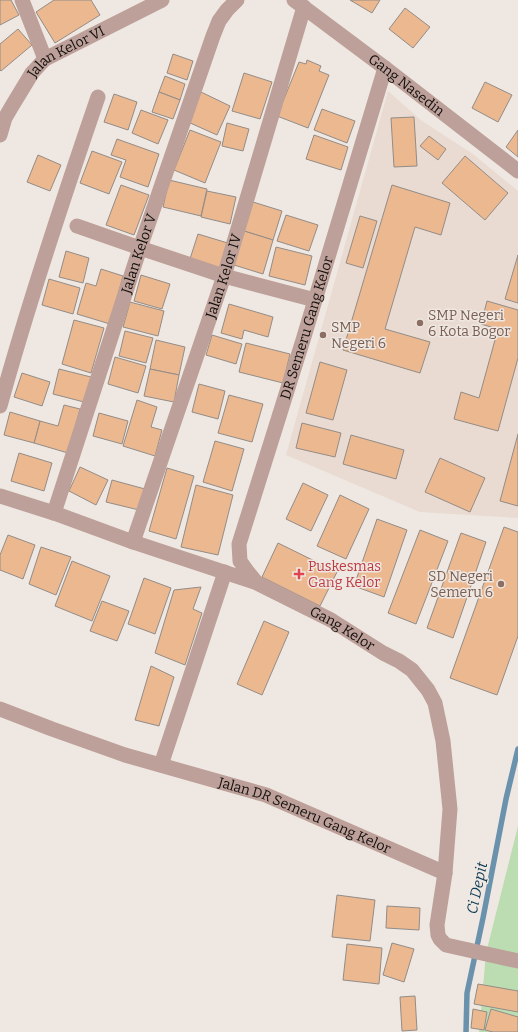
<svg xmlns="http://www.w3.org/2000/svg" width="518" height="1032" font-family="Bitter,serif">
<rect width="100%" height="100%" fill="#efe8e2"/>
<path fill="#e9dbd1" d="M388 91 422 121 473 154 518 191V518L420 512 286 455Z"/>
<path fill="#bcddb2" d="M518 826V1032H479L486 953Z"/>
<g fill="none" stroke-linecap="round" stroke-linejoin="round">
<path stroke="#6b92ac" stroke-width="5.5" d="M466 1032 467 993 483 918 506 799 518 749"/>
</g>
<g fill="#ebb890" stroke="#938c87">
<path d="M0 0H11L19 15 0 25Z"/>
<path d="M54 0H91L100 15 55 43 36 12Z"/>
<path d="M350 0H380L372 13Z"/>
<path d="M405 8 430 27 413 48 389 29Z"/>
<path d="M18 29 32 45 1 71 0 70V44Z"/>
<path d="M173 54 193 61 187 80 167 73Z"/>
<path d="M307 60 321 66 319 71 329 75 308 128 277 116 299 62 306 64Z"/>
<path d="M244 73 272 82 260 119 232 111Z"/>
<path d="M165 76 185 84 180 100 159 92Z"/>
<path d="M485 82 512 95 498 122 472 108Z"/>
<path d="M159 92 180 100 173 119 152 112Z"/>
<path d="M201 92 230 106 217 135 188 122Z"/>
<path d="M114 94 137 102 128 130 104 122Z"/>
<path d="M322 109 355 121 347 143 314 130Z"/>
<path d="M141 110 168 120 158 144 132 133Z"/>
<path d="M414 117 417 166 394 167 391 118Z"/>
<path d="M227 123 249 129 243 151 222 146Z"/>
<path d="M190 130 221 142 205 183 174 170Z"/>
<path d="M518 130V157L506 147Z"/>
<path d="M314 135 348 147 341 170 306 159Z"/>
<path d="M429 136 446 149 438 160 420 146Z"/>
<path d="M117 139 159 154 148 187 120 177 126 160 111 155Z"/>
<path d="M92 151 122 162 109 194 80 183Z"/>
<path d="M38 155 61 165 50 191 27 182Z"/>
<path d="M465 156 508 193 485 220 442 183Z"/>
<path d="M169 180 207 189 201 216 163 207Z"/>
<path d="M121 185 149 195 134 235 106 225Z"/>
<path d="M392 185 450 203 441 235 415 227 385 329 430 342 420 373 343 350Z"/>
<path d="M207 191 236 197 230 224 201 217Z"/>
<path d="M253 202 282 211 273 240 244 231Z"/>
<path d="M286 215 318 225 309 251 277 241Z"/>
<path d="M360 216 377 221 363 268 346 263Z"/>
<path d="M244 231 273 240 263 274 234 265Z"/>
<path d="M198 234 231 244 223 273 189 262Z"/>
<path d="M276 247 312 256 305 285 269 276Z"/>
<path d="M66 251 89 258 83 283 59 277Z"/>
<path d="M518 255V303L505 299Z"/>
<path d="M101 269 123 276 110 324 77 314 86 283 96 286Z"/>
<path d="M141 275 170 284 162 309 134 301Z"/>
<path d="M49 279 80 288 73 314 42 305Z"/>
<path d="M487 301 518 310V358L498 431 454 419 461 392 479 398 498 329 481 324Z"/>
<path d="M130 302 164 311 158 336 123 327Z"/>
<path d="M229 304 273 317 268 337 244 330 242 339 221 333Z"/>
<path d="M74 320 104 328 91 373 62 364Z"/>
<path d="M125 331 153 338 146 363 119 356Z"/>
<path d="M212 335 242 344 236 364 206 355Z"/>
<path d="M156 340 185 347 179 375 150 369Z"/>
<path d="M246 343 290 354 283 383 239 372Z"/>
<path d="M115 357 146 366 138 393 108 384Z"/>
<path d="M320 362 347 370 333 420 306 413Z"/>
<path d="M59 369 91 377 84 402 53 394Z"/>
<path d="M150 369 179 375 174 402 144 396Z"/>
<path d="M22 373 50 382 42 406 14 397Z"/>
<path d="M199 384 225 391 218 419 192 412Z"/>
<path d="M229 395 263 404 252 442 218 433Z"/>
<path d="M137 400 157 407 151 427 162 430 155 456 123 446Z"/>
<path d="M64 405 80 409 68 453 34 443 40 421 58 426Z"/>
<path d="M10 412 40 421 34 443 4 435Z"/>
<path d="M99 413 128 421 122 444 93 436Z"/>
<path d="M302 423 341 433 335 457 296 448Z"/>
<path d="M518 434V506L500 501Z"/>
<path d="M351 435 404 450 396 479 343 464Z"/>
<path d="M215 441 244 449 232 491 203 482Z"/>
<path d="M19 453 52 463 44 491 11 481Z"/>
<path d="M440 458 485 478 470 512 425 492Z"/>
<path d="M80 467 108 480 96 505 69 491Z"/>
<path d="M167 468 194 476 176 539 149 531Z"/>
<path d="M112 480 145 489 139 510 106 502Z"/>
<path d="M303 483 328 495 311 531 286 519Z"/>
<path d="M196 485 233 495 218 555 181 547Z"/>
<path d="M340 495 369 509 346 559 317 546Z"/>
<path d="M377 519 407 530 384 597 354 586Z"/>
<path d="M504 527 518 532V636L497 695 450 678Z"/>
<path d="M420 530 448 541 416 624 388 613Z"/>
<path d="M461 533 486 542 453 638 427 628Z"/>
<path d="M8 535 35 545 23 579 0 570V555Z"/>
<path d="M278 543 337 572 320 606 262 577Z"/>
<path d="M41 547 71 557 56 595 29 584Z"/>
<path d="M72 561 110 576 92 621 55 606Z"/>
<path d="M144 578 171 588 155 634 128 624Z"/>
<path d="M201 587 193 609 202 613 185 665 155 653 174 590Z"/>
<path d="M102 601 129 611 117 641 90 631Z"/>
<path d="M264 621 289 632 262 695 237 684Z"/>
<path d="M151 666 174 677 159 726 135 720Z"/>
<path d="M337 895 375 900 370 941 332 937Z"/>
<path d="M387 906 420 908 419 930 386 928Z"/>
<path d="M392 943 414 949 404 982 383 975Z"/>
<path d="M347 944 382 948 379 984 343 980Z"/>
<path d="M478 984 518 991V1012L474 1004Z"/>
<path d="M415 996 417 1030 402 1031 400 997Z"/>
<path d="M473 1009 487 1012 484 1030 471 1028Z"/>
<path d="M491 1009 518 1017V1032H493L485 1030Z"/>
</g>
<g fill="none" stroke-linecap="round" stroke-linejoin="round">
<g stroke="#bda099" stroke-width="15">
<path d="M22 0 45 59"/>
<path id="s1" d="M294 0 385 68 518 171"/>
<path id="s2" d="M0 135 5 118 12 106 32 73 45 59 162 0"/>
<path d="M77 226 140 248 224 276 315 300"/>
<path d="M0 406C29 301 63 199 98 97"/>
<path id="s3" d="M0 496 54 513 133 542 257 583 331 620 383 653 399 661 412 670 428 690 435 703 443 741 450 809 445 873 437 925 438 935 440 939 446 945 518 961"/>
<path id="s4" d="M54 513 140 248 213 36 219 21 227 10 237 0"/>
<path id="s5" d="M133 542 224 276 304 7"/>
<path id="s6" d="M256 582 247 571 240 561 239 544 303 340 385 68"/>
<path id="s7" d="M0 709 52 729 125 755 266 795 445 873"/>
<path d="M161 765 225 572"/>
</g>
</g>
<g fill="#8d6e63" stroke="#efe8e2" stroke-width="1.5">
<circle cx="420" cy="323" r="4"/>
<circle cx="323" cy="335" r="4"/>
<circle cx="501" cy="584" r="4"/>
</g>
<path fill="#e0444e" stroke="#efe8e2" stroke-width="1.5" d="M297 568h4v4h4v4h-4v4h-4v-4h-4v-4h4z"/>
<g text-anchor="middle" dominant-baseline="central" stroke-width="3" stroke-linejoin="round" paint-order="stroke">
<g font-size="14" fill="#110f0d" stroke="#efe8e2">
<text stroke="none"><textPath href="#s2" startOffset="111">Jalan Kelor VI</textPath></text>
<text stroke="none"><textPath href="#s1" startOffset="141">Gang Nasedin</textPath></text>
<text stroke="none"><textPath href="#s4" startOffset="273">Jalan Kelor V</textPath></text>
<text stroke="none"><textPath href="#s5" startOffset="281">Jalan Kelor IV</textPath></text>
<text stroke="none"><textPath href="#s6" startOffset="270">DR Semeru Gang Kelor</textPath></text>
<text stroke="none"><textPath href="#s3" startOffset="368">Gang Kelor</textPath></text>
<text stroke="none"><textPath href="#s7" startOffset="323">Jalan DR Semeru Gang Kelor</textPath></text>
</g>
<g font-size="14" fill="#785e54" stroke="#efe8e2" text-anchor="start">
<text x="428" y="315">SMP Negeri<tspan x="428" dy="16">6 Kota Bogor</tspan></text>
<text x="331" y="327">SMP<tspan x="331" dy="16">Negeri 6</tspan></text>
<text x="493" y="576" text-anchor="end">SD Negeri<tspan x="493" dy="16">Semeru 6</tspan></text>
</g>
<g font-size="14" fill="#be3a42" stroke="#efe8e2" text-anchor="start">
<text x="308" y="566">Puskesmas<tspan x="308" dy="16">Gang Kelor</tspan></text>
</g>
<g font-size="15" font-style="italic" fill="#0d3b54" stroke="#efe8e2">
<text transform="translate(477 888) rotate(-78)">Ci Depit</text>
</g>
</g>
</svg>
